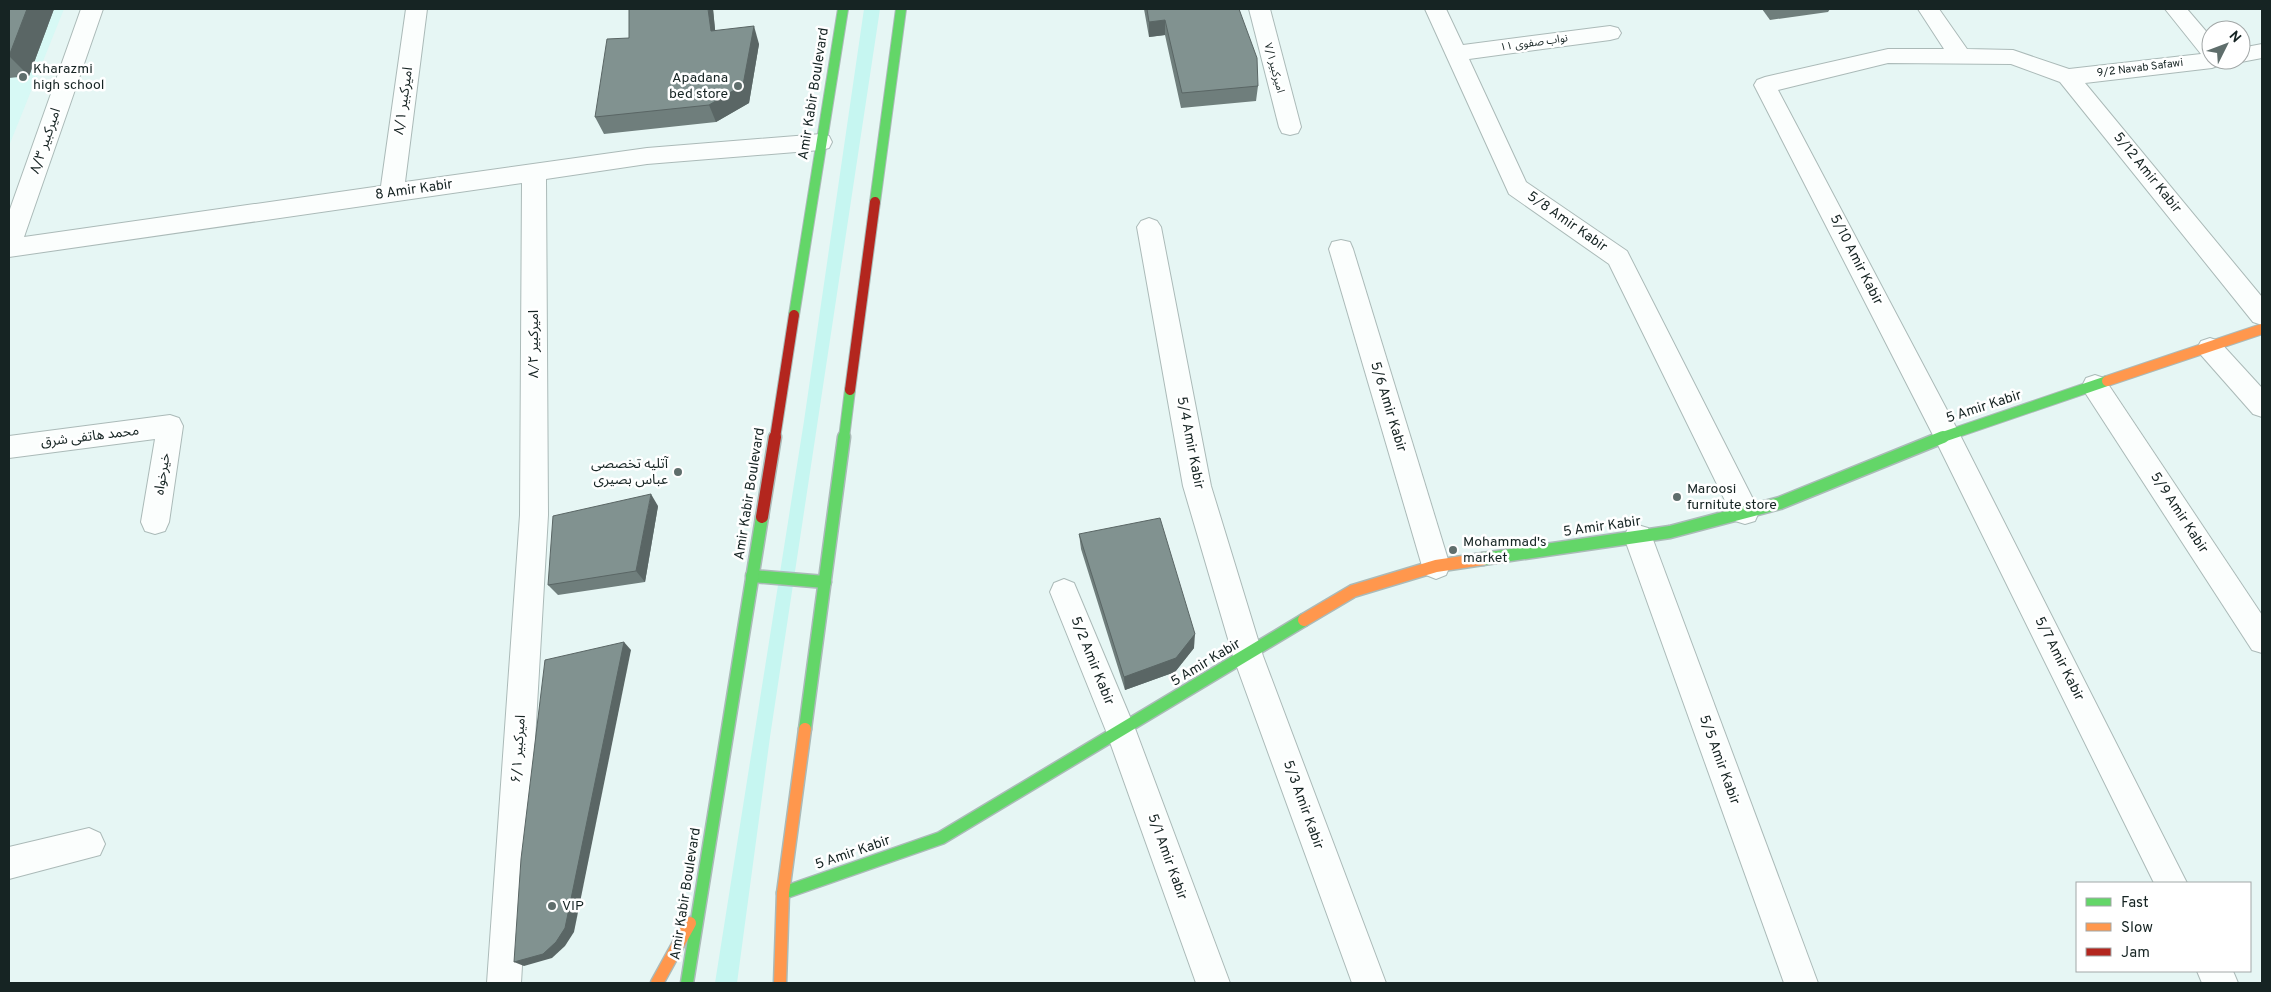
<svg xmlns="http://www.w3.org/2000/svg" width="2271" height="992" font-family="Overpass,'Noto Sans Arabic',sans-serif">
<rect width="100%" height="100%" fill="#e6f6f4"/>
<path fill="#d7f9f5" d="M9 9H64L9 146Z"/>
<path fill="#c6f6f1" d="M864 9H880L770 737 737 983H715L804 421Z"/>
<g fill="none" stroke-linecap="round" stroke-linejoin="round">
<g stroke="#abbab8" stroke-width="2">
<g id="street">
<path d="M81 9H103L24 237 381 186 406 9H427L405 182 647 148 821 134 829 136 832 142 829 148 821 150 647 164 546 179 548 515 521 983H487L520 515 522 183 9 257V212Z"/>
<path d="M1249 9H1270L1301 127 1298 133 1290 135 1282 133 1279 127Z"/>
<path d="M1425 9H1446L1463 45 1610 26 1618 28 1621 33 1618 38 1610 40 1469 59 1526 182 1627 251 1755 503 1759 512 1755 521 1745 524 1735 521 1609 264 1509 194Z"/>
<path d="M1918 9H1939L1967 49 2013 50 2069 69 2201 54 2165 9H2187L2211 37V60H2223L2220 65 2212 68 2085 83 2262 297V325L2253 322 2060 82 2011 64 1888 63 1778 90 1956 427 2187 883H2154L1937 443 1754 85 1757 80 1765 77 1888 49H1944Z"/>
<path d="M2262 44V58L2241 62 2233 60H2241V48Z"/>
<path d="M1149 218 1157 221 1161 227 1211 486 1263 656 1386 983H1352L1233 656 1183 486 1137 227 1141 221Z"/>
<path d="M1341 240 1350 242 1353 249 1450 566 1446 575 1436 579 1426 575 1422 566 1329 249 1332 242Z"/>
<path d="M2210 338 2219 341 2262 388V417L2253 414 2201 355 2197 348 2201 341Z"/>
<path d="M2095 375 2104 378 2262 615V653L2252 650 2086 394 2082 386 2086 378Z"/>
<path d="M170 415 179 418 183 426 169 522 165 531 155 534 145 531 141 522 155 439 9 458V436Z"/>
<path d="M1638 525 1648 528 1652 537 1818 983H1784L1624 537 1628 528Z"/>
<path d="M1064 579 1074 583 1136 731 1230 983H1196L1106 731 1050 592 1054 583Z"/>
<path d="M89 828 100 833 105 844 100 855 9 879V847Z"/>
<path d="M2197 971H2233L2238 983H2202Z"/>
</g>
</g>
<g stroke="#abbab8" stroke-width="12">
<g id="fast-far1">
<path d="M875 202 901 9"/>
<path d="M794 315 843 9"/>
<path d="M844 438 850 390"/>
<path d="M1940 438 2107 381"/>
</g>
</g>
<g stroke="#abbab8" stroke-width="15">
<g id="fast">
<path d="M1483 559 1670 532 1780 503 1943 437"/>
<path d="M752 576 825 582"/>
<path d="M805 729 844 437"/>
<path d="M783 893 941 838 1304 620"/>
<path d="M687 983 762 517"/>
</g>
</g>
<g stroke="#abbab8" stroke-width="12">
<path id="slow-far1" d="M2107 381 2262 329"/>
</g>
<g stroke="#abbab8" stroke-width="15">
<g id="slow">
<path d="M1304 620 1353 591 1436 566 1483 559"/>
<path d="M657 983 690 923"/>
<path d="M780 983 783 893 805 729"/>
</g>
</g>
<g stroke="#abbab8" stroke-width="12">
<g id="jam-far1">
<path d="M850 390 875 202"/>
<path d="M775 438 794 315"/>
</g>
</g>
<g stroke="#abbab8" stroke-width="15">
<path id="jam" d="M762 517 775 437"/>
</g>
<use href="#street" fill="#fbfefd" fill-rule="evenodd"/>
<use href="#fast-far1" stroke="#63d668" stroke-width="10"/>
<use href="#fast" stroke="#63d668" stroke-width="12"/>
<use href="#slow-far1" stroke="#ff974d" stroke-width="10"/>
<use href="#slow" stroke="#ff974d" stroke-width="12"/>
<use href="#jam-far1" stroke="#b3261e" stroke-width="10"/>
<use href="#jam" stroke="#b3261e" stroke-width="12"/>
</g>
<g fill="#6f7e7c">
<path d="M9 9H54L29 76 9 78Z"/>
<path d="M713 9 715 30 759 44 749 103 716 122 604 134 595 117 629 38Z"/>
<path d="M1144 9H1239L1258 86 1256 101 1181 108 1165 35 1149 37Z"/>
<path d="M1762 9H1830L1828 12 1770 20Z"/>
<path d="M658 506 645 582 558 595 548 585Z"/>
<path d="M1079 534 1194 648 1175 672 1125 690 1081 549Z"/>
</g>
<g fill="#5a6665">
<path d="M27 9H54L29 76 9 56Z"/>
<path d="M708 9H713L717 49 711 31Z"/>
<path d="M1165 20V35L1149 37V22Z"/>
<path d="M754 26 759 44 749 103 716 122 709 105Z"/>
<path d="M651 494 658 506 645 582 636 571Z"/>
<path d="M1195 634 1194 648 1175 672 1125 690 1124 677Z"/>
<path d="M624 642 631 650 574 932 565 946 552 958 524 966 514 962Z"/>
</g>
<g fill="#819290" stroke="#5a6665">
<path d="M9 9H27L9 56Z"/>
<path d="M629 9H708L711 31 754 26 743 85 709 105 595 117 607 39 629 38Z"/>
<path d="M1147 9H1239L1257 58 1258 86 1182 93 1165 20 1149 22Z"/>
<path d="M651 494 636 571 548 585 553 516Z"/>
<path d="M1160 518 1195 634 1176 658 1124 677 1079 534Z"/>
<path d="M624 642 565 928 556 942 543 954 514 962 521 859 545 660Z"/>
</g>
<g fill="#5f6e6c" stroke="#fff" stroke-width="2">
<circle cx="23" cy="77" r="5"/>
<circle cx="738" cy="86" r="5"/>
<circle cx="678" cy="472" r="5"/>
<circle cx="1677" cy="497" r="5"/>
<circle cx="1453" cy="550" r="5"/>
<circle cx="552" cy="906" r="5"/>
</g>
<g text-anchor="middle" dominant-baseline="central" stroke-width="5" stroke-linejoin="round" paint-order="stroke">
<g font-size="11" fill="#162423" stroke="#fff">
<text transform="translate(1534 43) rotate(-8)">نواب صفوی ۱۱</text>
<text transform="translate(1274 68) rotate(75)">امیرکبیر۷/۱</text>
<text transform="translate(2140 68) rotate(-7)">9/2 Navab Safawi</text>
</g>
<g font-size="14" fill="#162423" stroke="#fff" text-anchor="start">
<text x="33" y="69">Kharazmi<tspan x="33" dy="16">high school</tspan></text>
<text x="728" y="78" text-anchor="end">Apadana<tspan x="728" dy="16">bed store</tspan></text>
<text x="668" y="464" text-anchor="end">آتلیه تخصصی<tspan x="668" dy="16">عباس بصیری</tspan></text>
<text x="1687" y="489">Maroosi<tspan x="1687" dy="16">furnitute store</tspan></text>
<text x="1463" y="542">Mohammad's<tspan x="1463" dy="16">market</tspan></text>
<text x="562" y="906">VIP</text>
</g>
<g font-size="14" fill="#162423" stroke="#fff">
<text transform="translate(814 94) rotate(-81)">Amir Kabir Boulevard</text>
<text transform="translate(404 101) rotate(-82)">امیرکبیر ۸/۱</text>
<text transform="translate(46 141) rotate(-71)">امیرکبیر ۸/۳</text>
<text transform="translate(2147 173) rotate(51)">5/12 Amir Kabir</text>
<text transform="translate(414 190) rotate(-8)">8 Amir Kabir</text>
<text transform="translate(1567 222) rotate(35)">5/8 Amir Kabir</text>
<text transform="translate(1856 260) rotate(63)">5/10 Amir Kabir</text>
<text transform="translate(534 344) rotate(-90)">امیرکبیر ۸/۲</text>
<text transform="translate(1388 407) rotate(73)">5/6 Amir Kabir</text>
<text transform="translate(1984 407) rotate(-18)">5 Amir Kabir</text>
<text transform="translate(90 437) rotate(-7)">محمد هاتفی شرق</text>
<text transform="translate(1190 443) rotate(79)">5/4 Amir Kabir</text>
<text transform="translate(163 474) rotate(-81)">خیرخواه</text>
<text transform="translate(750 494) rotate(-81)">Amir Kabir Boulevard</text>
<text transform="translate(2179 513) rotate(57)">5/9 Amir Kabir</text>
<text transform="translate(1602 527) rotate(-8)">5 Amir Kabir</text>
<text transform="translate(2059 659) rotate(63)">5/7 Amir Kabir</text>
<text transform="translate(1092 661) rotate(68)">5/2 Amir Kabir</text>
<text transform="translate(1206 663) rotate(-31)">5 Amir Kabir</text>
<text transform="translate(519 749) rotate(-86)">امیرکبیر ۶/۱</text>
<text transform="translate(1719 760) rotate(70)">5/5 Amir Kabir</text>
<text transform="translate(1303 805) rotate(70)">5/3 Amir Kabir</text>
<text transform="translate(853 853) rotate(-19)">5 Amir Kabir</text>
<text transform="translate(1167 857) rotate(70)">5/1 Amir Kabir</text>
<text transform="translate(686 894) rotate(-81)">Amir Kabir Boulevard</text>
</g>
</g>
<rect width="2271" height="992" fill="none" stroke="#162423" stroke-width="20"/>
<rect x="2076" y="882" width="175" height="90" fill="#ffffff" stroke="#a2a7a7"/>
<rect x="2086" y="898" width="25" height="8" fill="#63d668" stroke="#a2a7a7"/>
<text x="2121" y="907" font-size="15" fill="#162423">Fast</text>
<rect x="2086" y="923" width="25" height="8" fill="#ff974d" stroke="#a2a7a7"/>
<text x="2121" y="932" font-size="15" fill="#162423">Slow</text>
<rect x="2086" y="948" width="25" height="8" fill="#b3261e" stroke="#a2a7a7"/>
<text x="2121" y="957" font-size="15" fill="#162423">Jam</text>
<g transform="translate(2226 45) rotate(48)"><circle r="24" fill="#ffffff" stroke="#a2a7a7"/>
<path d="M0-4L9 19L0 12L-9 19Z" fill="#5f6e6c"/>
<text y="-8" font-size="14" font-weight="bold" text-anchor="middle" fill="#162423">N</text>
</g>
</svg>
